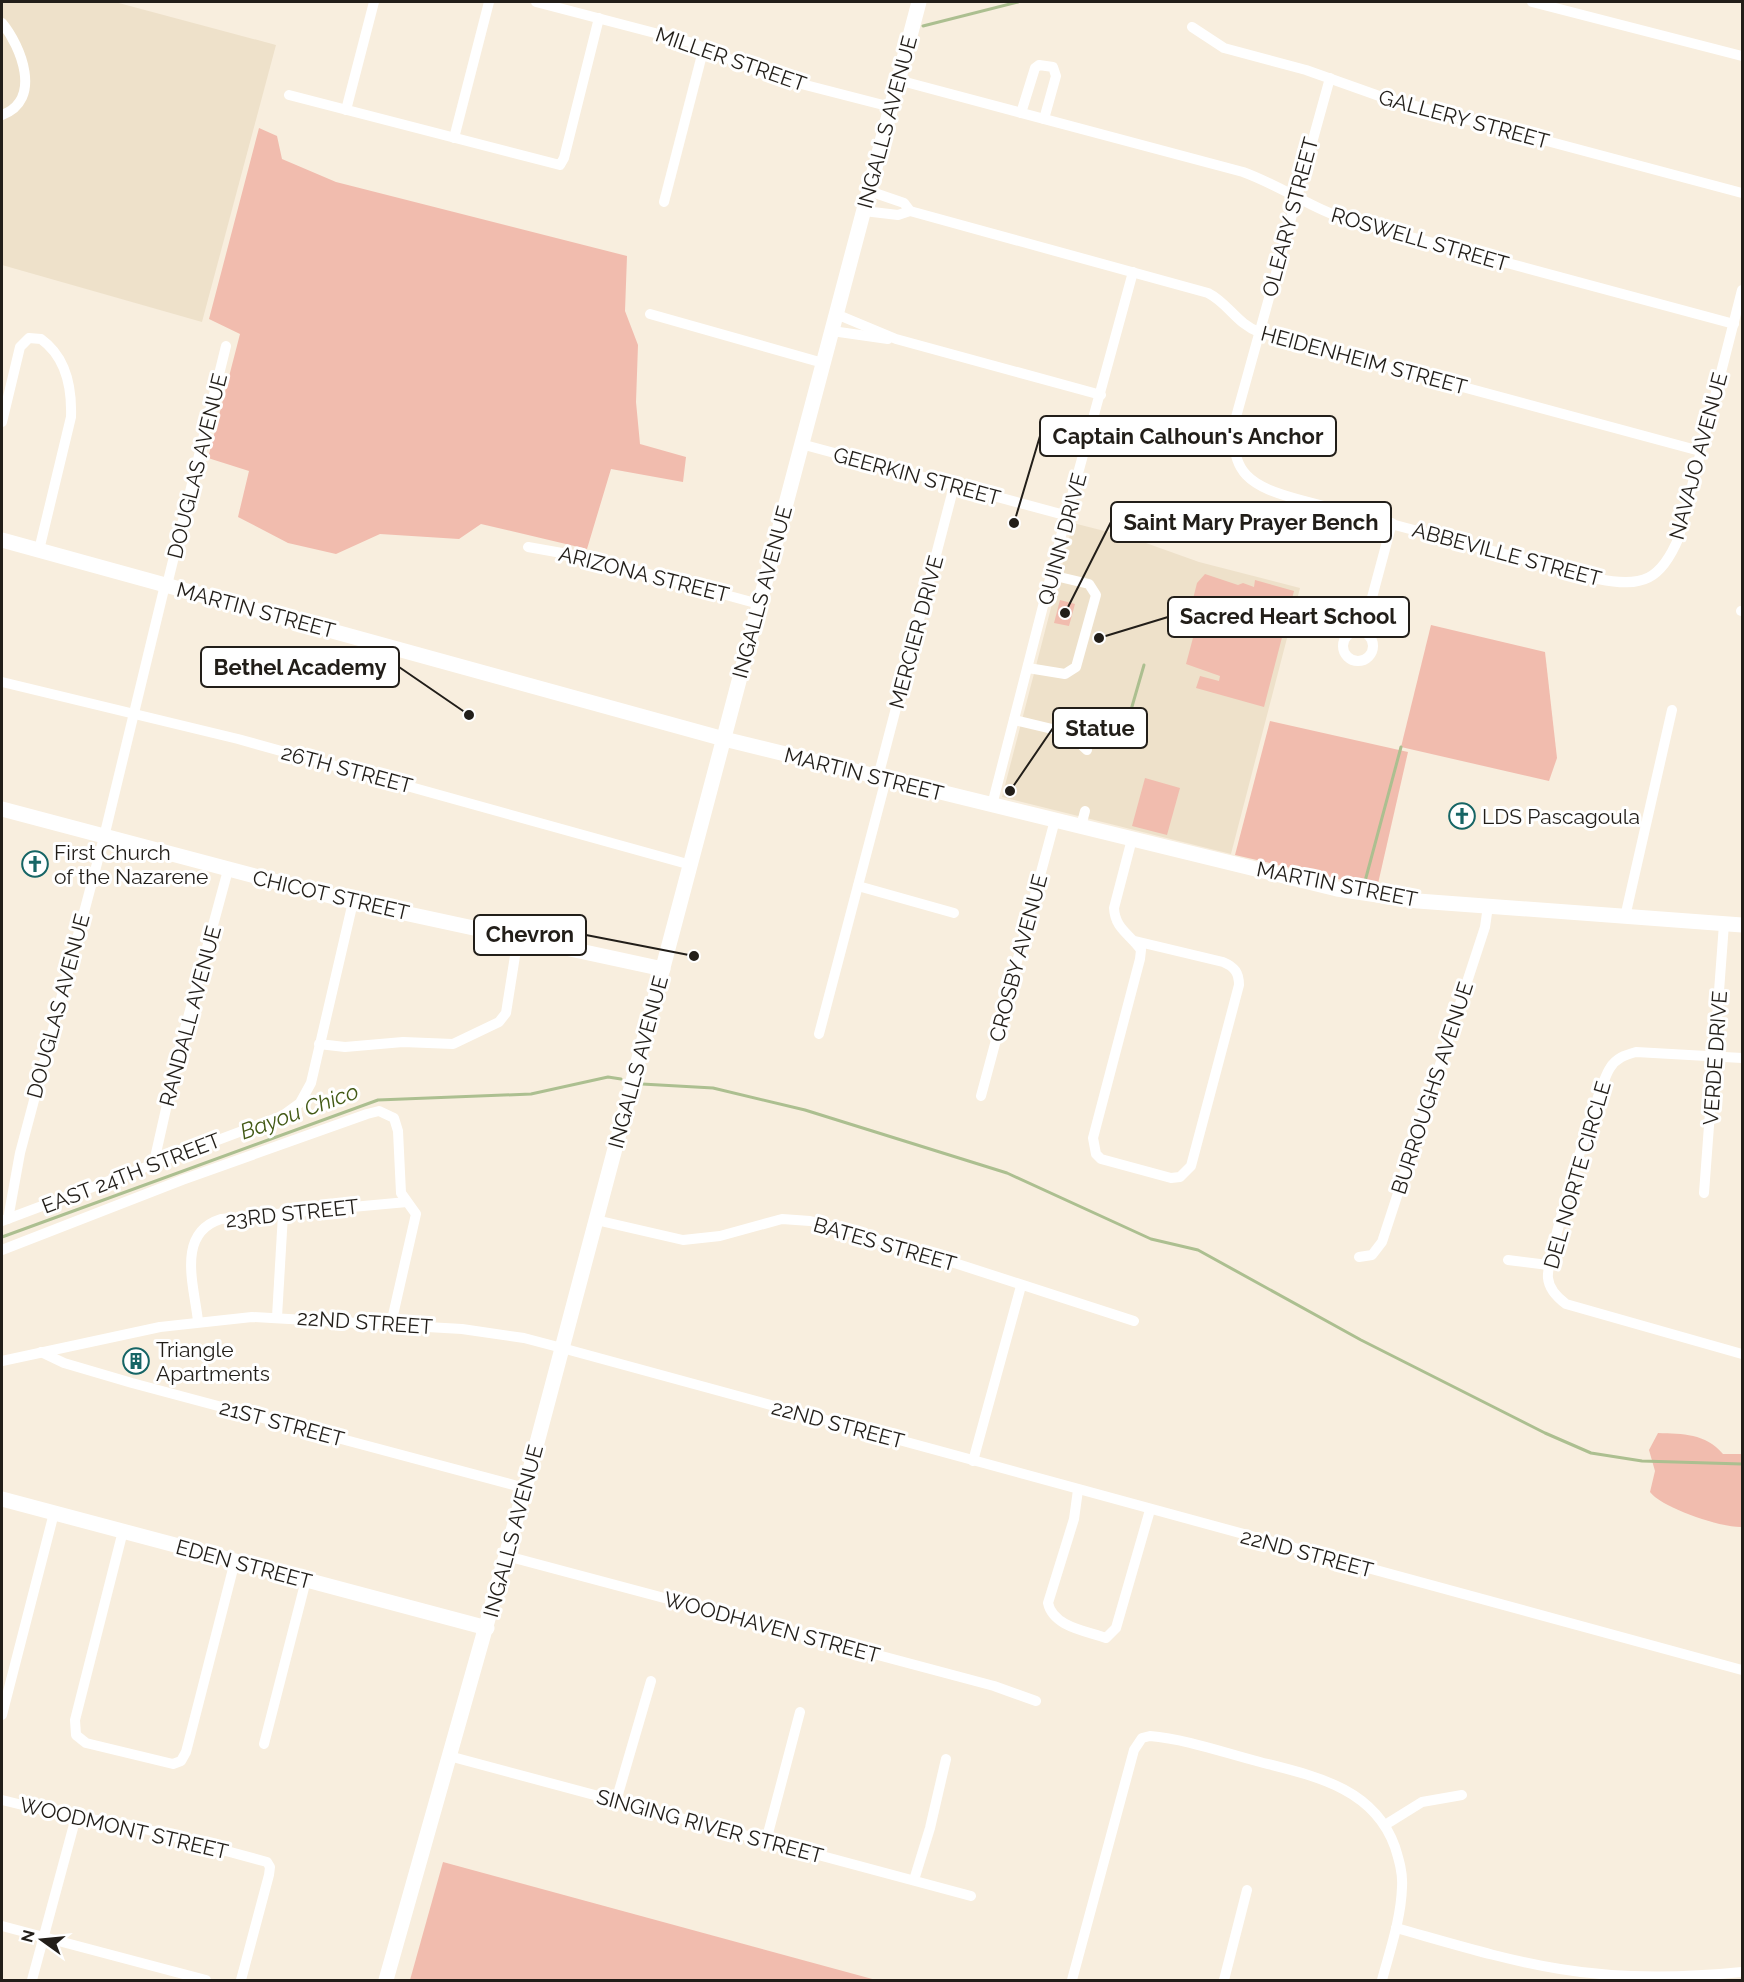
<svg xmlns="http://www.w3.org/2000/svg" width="1744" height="1982" font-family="Raleway,sans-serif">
<rect width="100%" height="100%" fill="#f8eede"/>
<g fill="#eee1ca">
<path d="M2 2H115L276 45 202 322 2 265Z"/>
<path d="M1073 523 1132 538 1199 562 1300 588 1231 854 1002 797Z"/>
</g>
<g fill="#f1bcae">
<path d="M259 128 277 136 282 159 336 182 627 256 625 311 638 345 636 402 640 444 686 457 683 482 611 469 587 549 481 524 459 539 380 534 336 554 288 543 238 517 249 471 208 458 240 334 209 319Z"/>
<path d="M1205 574 1238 585 1243 583 1254 587 1255 580 1294 591 1264 707 1196 688 1200 676 1219 681 1220 676 1186 664 1194 634H1199L1207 603 1193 599 1197 583Z"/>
<path d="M1060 600 1075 604 1069 626 1054 623Z"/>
<path d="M1431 625 1545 652 1557 758 1549 781 1401 747Z"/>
<path d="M1270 721 1408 752 1377 888 1235 855Z"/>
<path d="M1145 778 1180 788 1167 835 1132 826Z"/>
<path d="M1658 1433C1683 1434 1705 1433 1723 1454H1742V1527C1722 1528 1662 1508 1650 1492L1655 1471 1649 1450Z"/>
<path d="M443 1862 876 1980H410Z"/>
</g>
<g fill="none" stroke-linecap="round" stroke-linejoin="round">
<g stroke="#acbf90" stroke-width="3">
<path d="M923 26 1018 2"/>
<path d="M1131 710 1144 665"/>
<path d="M1364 885 1401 747"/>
<path d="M642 1084 713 1088 805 1110 1007 1173 1151 1239 1198 1250 1361 1340 1545 1433 1591 1453 1642 1461 1742 1464"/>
<path d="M2 1237 378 1100 531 1094 608 1077 621 1079"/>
</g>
<g stroke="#fff" stroke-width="10">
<path d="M536 2 693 43 763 74 891 107"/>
<path d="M1532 2 1742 56"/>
<path d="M2 23C21 46 43 100 2 115"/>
<path d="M1192 27 1224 48 1306 70 1382 97 1742 193"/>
<path d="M1330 78 1236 417C1226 474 1252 487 1301 500L1598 579C1643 588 1661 580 1679 537L1742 290"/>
<path d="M898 80 1243 172C1282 186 1315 211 1355 222L1734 324"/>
<path d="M289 95 560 165 564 158 599 18"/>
<path d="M346 110 374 2"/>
<path d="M1021 113 1035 68 1039 65 1053 67 1056 76 1044 119"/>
<path d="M454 138 489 2"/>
<path d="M869 191 904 203 910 211 1208 293C1228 303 1237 324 1259 332L1700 451"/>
<path d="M664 202 704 47"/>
<path d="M864 211 898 215 910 211"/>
<path d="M650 314 823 363"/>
<path d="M836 314 896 339 1101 395"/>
<path d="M832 331 888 339"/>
<path d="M2 422 20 347 29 338 41 339C66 357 72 388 71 417L39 550"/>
<path d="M801 444 1068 516"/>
<path d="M528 547 590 558 759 604"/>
<path d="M167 585 226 346"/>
<path d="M1741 611H1742"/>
<circle cx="1358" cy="646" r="15"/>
<path d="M1363 631 1392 523"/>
<path d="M1028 668 1065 674 1076 667 1096 595 1089 584 1051 575"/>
<path d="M2 682 238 739 691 865"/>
<path d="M1014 720 1069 733 1087 750"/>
<path d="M878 777 954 486"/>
<path d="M992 805 1062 532 1133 272"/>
<path d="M1081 826 1085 811"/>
<path d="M1132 839 1114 908C1115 929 1130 934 1141 950L1140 959 1093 1138 1096 1154 1101 1159 1171 1178 1180 1177 1191 1166 1239 985C1239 973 1235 967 1223 962L1135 941"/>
<path d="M858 886 954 913"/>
<path d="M1625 917 1672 710"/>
<path d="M819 1034 886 779"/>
<path d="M319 1044 345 1047 403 1042 453 1044 499 1022 506 1013 518 937"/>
<path d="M1742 1058 1636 1052C1625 1055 1616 1058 1610 1068 1599 1084 1545 1262 1548 1278 1549 1289 1558 1298 1566 1304L1742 1354"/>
<path d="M981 1096 1055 820"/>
<path d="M154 1162 180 1047 228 870"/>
<path d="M1704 1193 1724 924"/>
<path d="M8 1219 20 1153 104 837 165 585"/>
<path d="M596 1220 683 1240 720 1236 782 1219 810 1221 902 1246 1134 1321"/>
<path d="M2 1221 282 1116 300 1103 311 1083 353 902"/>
<path d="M2 1250 182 1180 367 1114 379 1111 394 1118 398 1131 401 1193 416 1214 391 1324"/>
<path d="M1359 1257 1372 1255 1382 1242 1485 927 1488 906"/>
<path d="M1508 1260 1548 1265"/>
<path d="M277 1317 283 1214"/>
<path d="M198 1321C194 1285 176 1233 221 1219L407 1202"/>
<path d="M41 1352 64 1363 132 1383 525 1488"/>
<path d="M2 1361 160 1327 252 1317 462 1329 524 1338 562 1348 1742 1670"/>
<path d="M973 1461 1021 1286"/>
<path d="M1078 1490 1074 1519 1048 1603C1053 1627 1087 1631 1106 1638L1116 1628 1150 1510"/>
<path d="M123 1531 75 1720 76 1735 86 1743 173 1764 181 1761 186 1752 235 1561"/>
<path d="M507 1556 994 1686 1036 1701"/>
<path d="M2 1715 54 1513"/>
<path d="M264 1744 306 1580"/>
<path d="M449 1756 971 1896"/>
<path d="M2 1800 63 1815 130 1825 267 1862 270 1867 269 1875 241 1980"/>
<path d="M616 1801 651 1681"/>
<path d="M1385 1825 1422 1802 1462 1795"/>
<path d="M766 1841 800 1712"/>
<path d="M914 1880 930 1828 946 1759"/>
<path d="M2 1926 206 1980"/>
<path d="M1396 1928C1450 1943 1504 1960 1560 1969 1620 1979 1682 1978 1742 1972"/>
<path d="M32 1980 76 1817"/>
<path d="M1072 1980 1134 1750 1142 1738 1150 1736C1186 1739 1225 1753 1260 1762 1315 1776 1374 1788 1395 1847 1399 1860 1403 1873 1402 1887 1401 1919 1390 1950 1382 1980"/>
<path d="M1224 1980 1247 1890"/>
</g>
<g stroke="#fff" stroke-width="15">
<path d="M2 540 724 739 1337 889 1418 901 1742 925"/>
<path d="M2 809 353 902 663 969"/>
<path d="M2 1499 487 1628"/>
<path d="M386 1980 525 1488 919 2"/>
</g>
</g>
<defs>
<g id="church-ring" transform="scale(1.35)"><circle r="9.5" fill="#fff" stroke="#166565" stroke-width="1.5"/><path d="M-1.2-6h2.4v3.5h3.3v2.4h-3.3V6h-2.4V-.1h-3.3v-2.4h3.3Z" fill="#166565"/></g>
<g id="building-ring" transform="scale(1.35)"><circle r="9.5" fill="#fff" stroke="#166565" stroke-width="1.5"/><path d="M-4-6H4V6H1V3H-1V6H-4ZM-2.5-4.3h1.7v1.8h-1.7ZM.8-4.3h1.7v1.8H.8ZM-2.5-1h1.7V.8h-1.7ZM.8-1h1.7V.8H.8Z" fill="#166565"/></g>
</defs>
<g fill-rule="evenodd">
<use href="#church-ring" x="1462" y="816"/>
<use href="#church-ring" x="35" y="864"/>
<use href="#building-ring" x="136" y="1361"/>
</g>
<g text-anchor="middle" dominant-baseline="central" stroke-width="6" stroke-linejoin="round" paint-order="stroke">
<g font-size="21" fill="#221e19" stroke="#fff">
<text transform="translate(731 59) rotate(19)">MILLER STREET</text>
<text transform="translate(1464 119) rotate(15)">GALLERY STREET</text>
<text transform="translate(887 122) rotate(-75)">INGALLS AVENUE</text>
<text transform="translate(1290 217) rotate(-75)">OLEARY STREET</text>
<text transform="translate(1420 239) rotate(16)">ROSWELL STREET</text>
<text transform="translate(1364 360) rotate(15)">HEIDENHEIM STREET</text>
<text transform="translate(1698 456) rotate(-75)">NAVAJO AVENUE</text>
<text transform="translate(197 466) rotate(-76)">DOUGLAS AVENUE</text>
<text transform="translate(917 476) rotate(15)">GEERKIN STREET</text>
<text transform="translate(1062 539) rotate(-75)">QUINN DRIVE</text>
<text transform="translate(1507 554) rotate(15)">ABBEVILLE STREET</text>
<text transform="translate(644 574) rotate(14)">ARIZONA STREET</text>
<text transform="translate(762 592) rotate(-75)">INGALLS AVENUE</text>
<text transform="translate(256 610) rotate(15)">MARTIN STREET</text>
<text transform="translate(916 632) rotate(-75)">MERCIER DRIVE</text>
<text transform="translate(347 769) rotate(15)">26TH STREET</text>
<text transform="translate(864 774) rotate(14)">MARTIN STREET</text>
<text transform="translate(1337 884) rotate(11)">MARTIN STREET</text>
<text transform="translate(331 895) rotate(13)">CHICOT STREET</text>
<text transform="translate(1018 958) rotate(-75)">CROSBY AVENUE</text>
<text transform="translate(58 1006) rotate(-75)">DOUGLAS AVENUE</text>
<text transform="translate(190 1016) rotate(-75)">RANDALL AVENUE</text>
<text transform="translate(1715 1058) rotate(-86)">VERDE DRIVE</text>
<text transform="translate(638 1062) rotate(-75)">INGALLS AVENUE</text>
<text transform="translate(1432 1088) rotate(-72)">BURROUGHS AVENUE</text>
<text transform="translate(131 1173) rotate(-21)">EAST 24TH STREET</text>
<text transform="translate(1577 1175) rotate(-74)">DEL NORTE CIRCLE</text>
<text transform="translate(292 1213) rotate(-6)">23RD STREET</text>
<text transform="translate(885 1244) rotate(16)">BATES STREET</text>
<text transform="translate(365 1322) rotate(4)">22ND STREET</text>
<text transform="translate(282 1423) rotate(15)">21ST STREET</text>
<text transform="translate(838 1424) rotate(15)">22ND STREET</text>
<text transform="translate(513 1531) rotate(-75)">INGALLS AVENUE</text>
<text transform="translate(1307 1553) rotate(15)">22ND STREET</text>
<text transform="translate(244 1564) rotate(15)">EDEN STREET</text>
<text transform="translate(772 1627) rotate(15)">WOODHAVEN STREET</text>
<text transform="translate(710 1826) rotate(15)">SINGING RIVER STREET</text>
<text transform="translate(124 1828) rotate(13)">WOODMONT STREET</text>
</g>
<g font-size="21" fill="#221e19" stroke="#fff" text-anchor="start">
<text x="1482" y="816">LDS Pascagoula</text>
<text x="54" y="852">First Church<tspan x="54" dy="24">of the Nazarene</tspan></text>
<text x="156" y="1349">Triangle<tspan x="156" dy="24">Apartments</tspan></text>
</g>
<g font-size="22" font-style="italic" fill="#435a16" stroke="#fff">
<text transform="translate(299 1111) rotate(-20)">Bayou Chico</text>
</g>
</g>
<path fill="none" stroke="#221e19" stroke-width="2" d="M1014 523L1040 436M1065 613L1111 522M1099 638L1168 617M469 715L399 667M1010 791L1053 728M694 956L586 935"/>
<g fill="#221e19" stroke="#fff" stroke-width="2">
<circle cx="1014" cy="523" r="6"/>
<circle cx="1065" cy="613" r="6"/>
<circle cx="1099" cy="638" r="6"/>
<circle cx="469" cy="715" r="6"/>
<circle cx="1010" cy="791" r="6"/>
<circle cx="694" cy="956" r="6"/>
</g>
<g fill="#fff" stroke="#221e19" stroke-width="2">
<rect x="1040" y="416" width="296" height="40" rx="6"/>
<rect x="1111" y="502" width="280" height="40" rx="6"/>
<rect x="1168" y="597" width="241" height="40" rx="6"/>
<rect x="201" y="647" width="198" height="40" rx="6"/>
<rect x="1053" y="708" width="94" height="40" rx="6"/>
<rect x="474" y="915" width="112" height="40" rx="6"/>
</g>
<g font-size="22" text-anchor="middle" font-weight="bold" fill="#221e19">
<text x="1188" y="444">Captain Calhoun's Anchor</text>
<text x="1251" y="530">Saint Mary Prayer Bench</text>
<text x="1288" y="624">Sacred Heart School</text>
<text x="300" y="675">Bethel Academy</text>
<text x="1100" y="736">Statue</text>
<text x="530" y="942">Chevron</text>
</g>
<rect width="1744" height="1982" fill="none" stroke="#221e19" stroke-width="6"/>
<g transform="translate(42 1940) rotate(285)" stroke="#ffffff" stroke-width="4.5" paint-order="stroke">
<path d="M0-4.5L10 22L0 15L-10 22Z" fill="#221e19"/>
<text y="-9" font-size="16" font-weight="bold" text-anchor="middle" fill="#221e19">N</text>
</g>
</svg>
